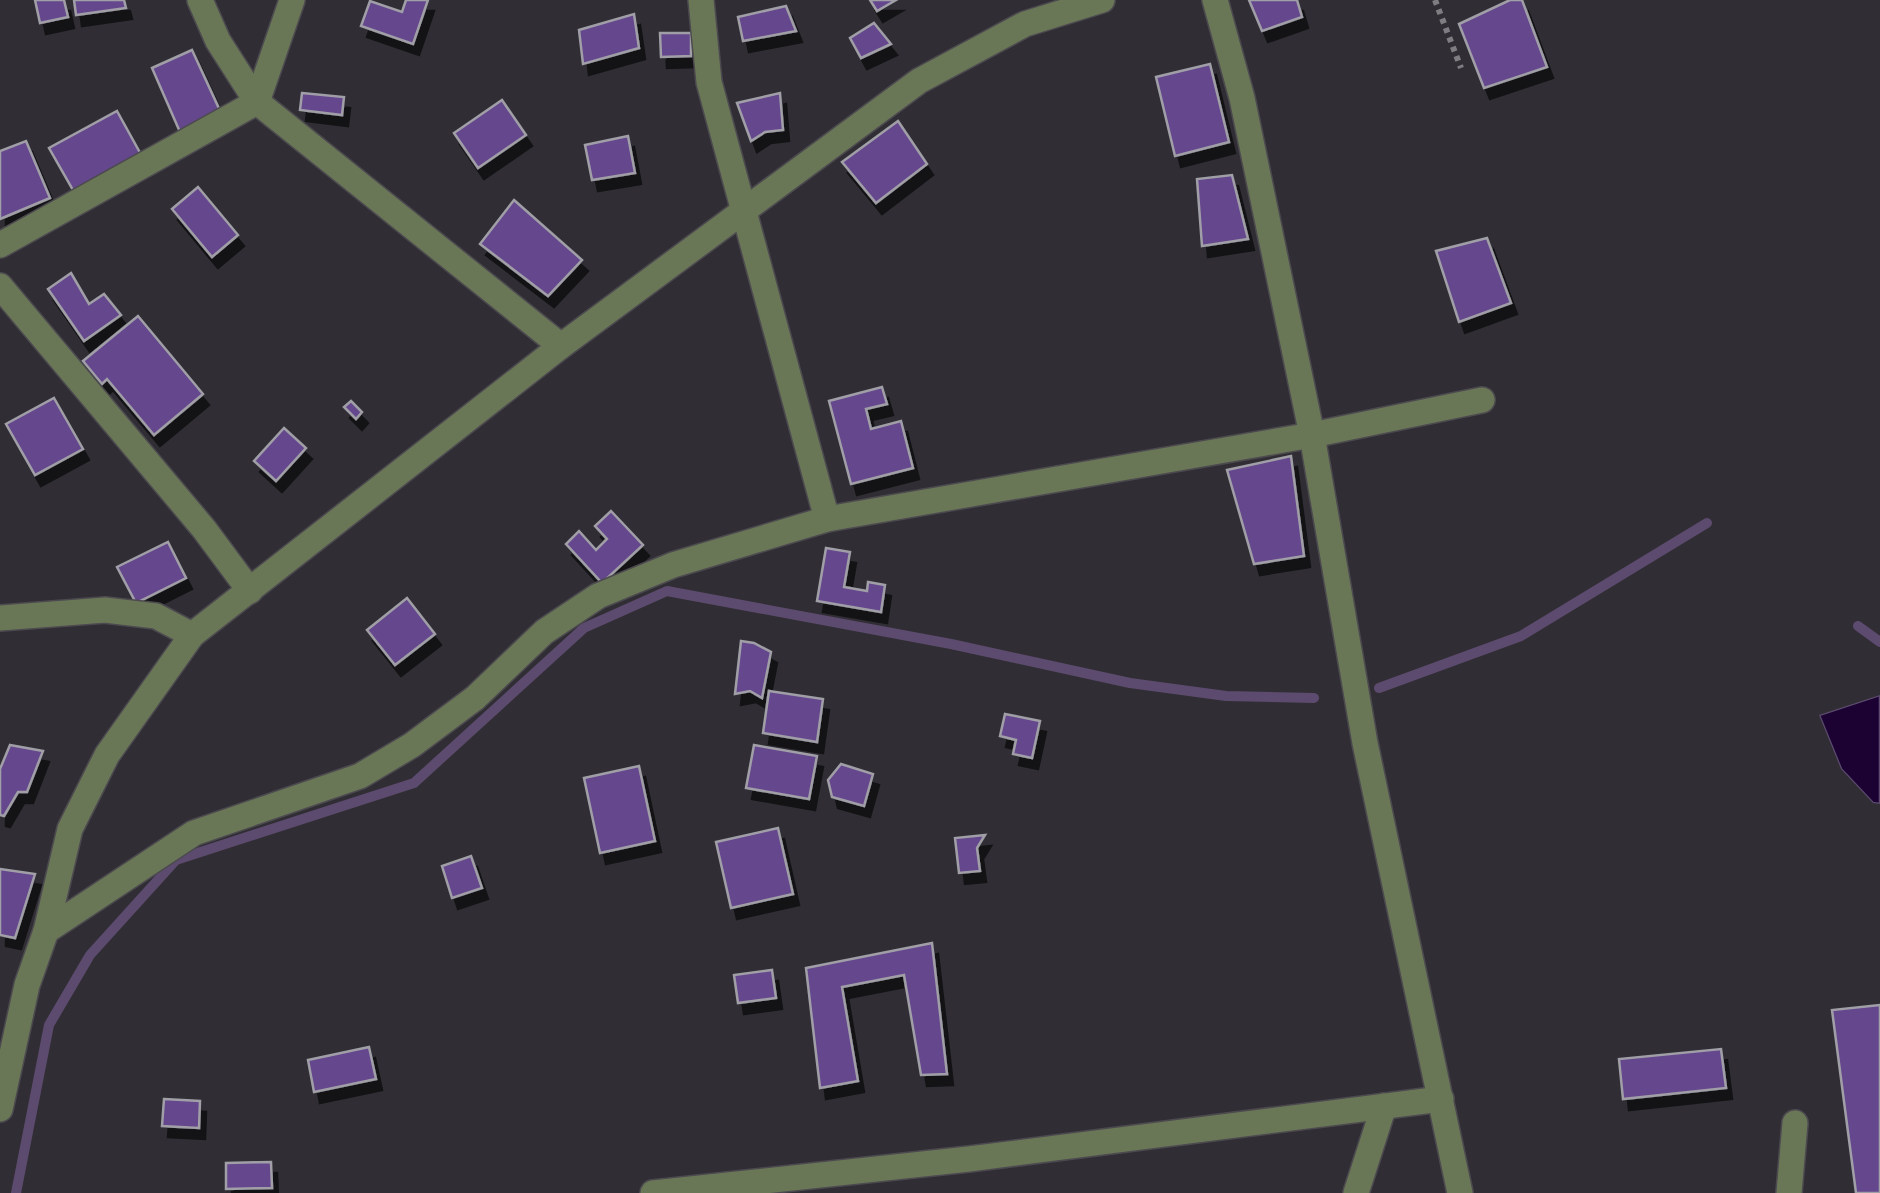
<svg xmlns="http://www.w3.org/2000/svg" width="1880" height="1193" font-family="'PT Sans',sans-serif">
<defs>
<filter id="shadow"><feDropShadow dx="6" dy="11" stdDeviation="0" flood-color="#0009"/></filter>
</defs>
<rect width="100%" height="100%" fill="#302e34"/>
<path fill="#1b0233" stroke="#5c4b6e" stroke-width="2.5" d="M1880 695V804L1873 803 1841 769 1819 715Z"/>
<path fill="#302e34" d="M1880 690V695L1819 715 1841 769 1873 803 1880 804V809L1870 806 1837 772 1814 715 1818 710Z"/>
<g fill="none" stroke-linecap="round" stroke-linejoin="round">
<g stroke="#5c4b6e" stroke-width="10">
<path d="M1858 626 1880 642"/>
<path d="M1379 688 1521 636 1707 523"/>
<path d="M16 1193 49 1025 90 955 176 860 414 783 584 628 667 591 951 644 1130 683 1226 696 1314 698"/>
</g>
</g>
<g fill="#65478d" stroke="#a09ea6" stroke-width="2.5" filter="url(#shadow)">
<path d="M35 0H64L68 17 40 23Z"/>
<path d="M74 0H124L126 8 76 15Z"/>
<path d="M406 0H428L413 44 361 26 370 1 402 12Z"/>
<path d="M870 0H896L877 11Z"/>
<path d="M1249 0H1297L1302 17 1262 31Z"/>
<path d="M1510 0H1522L1547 67 1484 88 1459 24Z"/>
<path d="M786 6 796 31 743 41 738 17Z"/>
<path d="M634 14 639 48 583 64 579 30Z"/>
<path d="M874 23 891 44 861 58 850 38Z"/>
<path d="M660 33H691V56L661 57Z"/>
<path d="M192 50 221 113 180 132 152 68Z"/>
<path d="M1210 64 1229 142 1175 156 1156 77Z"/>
<path d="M302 93 344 97 342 115 300 110Z"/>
<path d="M780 93 783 130 765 132 751 141 737 103Z"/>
<path d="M502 100 526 135 478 168 454 133Z"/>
<path d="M117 111 144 160 77 197 49 148Z"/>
<path d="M898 121 927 164 876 203 842 162Z"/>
<path d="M628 136 635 173 592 180 585 145Z"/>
<path d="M26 141 50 198 0 219V151Z"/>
<path d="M1232 175 1248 239 1202 246 1197 179Z"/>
<path d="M198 187 238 235 212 257 172 209Z"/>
<path d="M514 200 582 260 548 296 480 244Z"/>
<path d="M1487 238 1511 303 1459 322 1436 251Z"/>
<path d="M71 273 89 304 104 294 121 315 84 341 48 289Z"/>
<path d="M138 316 203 394 154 435 107 379 102 384 83 361Z"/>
<path d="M882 387 887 404 866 409 871 429 901 421 913 468 851 484 829 401Z"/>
<path d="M54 398 83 449 35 475 6 424Z"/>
<path d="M351 401 362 412 356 419 344 407Z"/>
<path d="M284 428 306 448 276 481 254 461Z"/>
<path d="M1291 456 1304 556 1254 564 1227 470Z"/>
<path d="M611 511 643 545 602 583 566 544 579 531 596 550 607 539 595 526Z"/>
<path d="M168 542 186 578 136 603 117 567Z"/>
<path d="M826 548 850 552 844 587 867 591 868 582 885 585 881 612 817 601Z"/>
<path d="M407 598 435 634 395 665 367 630Z"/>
<path d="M741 641 754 643 771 652 762 698 750 691 735 694Z"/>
<path d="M769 691 823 699 817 742 763 733Z"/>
<path d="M1005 714 1040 721 1032 758 1013 754 1016 740 1000 736Z"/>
<path d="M10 745 43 751 27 792H18L4 816 0 815V769Z"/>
<path d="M754 745 817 756 809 799 746 788Z"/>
<path d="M841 764 873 774 864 806 832 797 828 780Z"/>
<path d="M639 766 655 841 600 853 584 778Z"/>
<path d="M778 828 793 894 731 908 716 842Z"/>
<path d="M985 835 977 848 980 871 959 873 955 838Z"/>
<path d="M471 856 482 888 452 898 442 866Z"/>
<path d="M0 869 35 874 15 938 0 935Z"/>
<path d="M932 943 947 1074 921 1075 904 975 842 987 858 1081 820 1088 806 968Z"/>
<path d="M772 970 776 998 738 1003 734 975Z"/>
<path d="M1880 1005V1193H1856L1832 1010Z"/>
<path d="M369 1047 376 1079 314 1092 308 1060Z"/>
<path d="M1721 1049 1726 1088 1623 1099 1619 1059Z"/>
<path d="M164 1099 200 1101 199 1128 162 1126Z"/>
<path d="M271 1162 272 1188 226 1189V1163Z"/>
</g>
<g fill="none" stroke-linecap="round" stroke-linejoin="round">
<g stroke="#4c4a4f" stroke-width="28">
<g id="minor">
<path d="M200 0 218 41 257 102 561 346"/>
<path d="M701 0 709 82 827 519"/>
<path d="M1215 0 1242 98 1312 435 1365 743 1460 1193"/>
<path d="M0 245 257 102 292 0"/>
<path d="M0 286 204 529 250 591"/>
<path d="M0 618 105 610 156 616 192 635"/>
<path d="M46 931 194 833 360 776 412 745 475 698 544 632 598 596 673 565 827 519 1312 435 1482 400"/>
<path d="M0 1109 27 985 46 931 70 829 107 755 192 635 561 346 919 81 1025 24 1102 0"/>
<path d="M653 1193 969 1159 1441 1099"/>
<path d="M1356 1193 1384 1106"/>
<path d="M1789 1193 1795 1123"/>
</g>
</g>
<path stroke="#7f7d82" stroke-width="6" stroke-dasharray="5 5" stroke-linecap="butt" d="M1435 0 1461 68"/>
<use href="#minor" stroke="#6a7757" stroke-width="25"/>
</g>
</svg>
